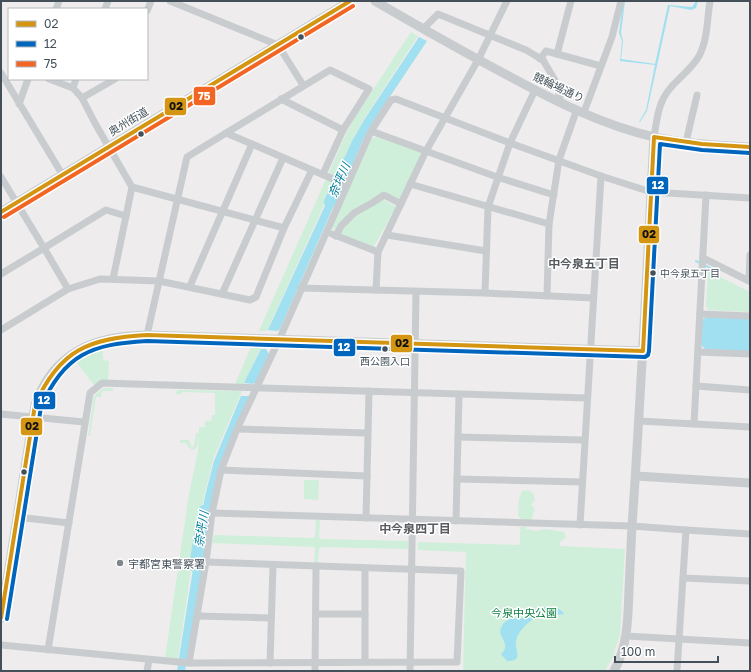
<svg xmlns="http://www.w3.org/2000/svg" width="751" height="672" font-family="'Golos Text','Noto Sans JP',sans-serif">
<rect width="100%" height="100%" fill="#eeecec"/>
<g fill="#cfefda">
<path d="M411 32 418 36 366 116 352 141 338 173 347 177 342 189 333 185 267 331H259L345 136 355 117Z"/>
<path d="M377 137 420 152 421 157 400 200 384 192 335 231 333 229V224L372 138Z"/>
<path d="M383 199 396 207 373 248 339 234 350 219Z"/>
<path d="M708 271 750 292V312L708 310 706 306Z"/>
<path d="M103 347V360L109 361 108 382 95 386 76 362 93 351Z"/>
<path d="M251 347 261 348 244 384H235Z"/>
<path d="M104 388H113V391H103L101 393V397H96L90 435H95L88 436 94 396Z"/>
<path d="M178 390 242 391 214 457 204 496 199 526 208 528 205 551 194 549 178 659 165 658 189 494 198 451 199 435 197 447 193 450 188 447 186 443H180V440H189L192 448 194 446 196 433H199V427H205V421H211L212 415H215V393L182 392V394H176V392Z"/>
<path d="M304 480H319L318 500 304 499Z"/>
<path d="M528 490 533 493 535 500 531 505 535 509 531 520H523L518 516 519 499 522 491Z"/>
<path d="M315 520H322L320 521 319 537 321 539 408 541V549L321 547 319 549 318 562 320 563H313L314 562 315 548 314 547 214 543 212 545 214 534 215 535 313 538 315 536 316 521Z"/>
<path d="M520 527H526V529L535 531 546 529 564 532 566 538C562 540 559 541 560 546L625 549 620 634 613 657 605 671H463L466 552 418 550V542L518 545 520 543Z"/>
</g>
<g fill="#a0e0f0">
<path d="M623 1H625L621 33 623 41 621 59 655 64 668 5 692 7 696 1H698L696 8 691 10 670 6 647 111 640 122H639L646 110 655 65 620 61 622 41 619 33Z"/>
<path d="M419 37 427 41 373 122 363 140 347 177 338 173 352 141 366 117Z"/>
<path d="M334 186 341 189 280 329 277 331 268 330Z"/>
<path d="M706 317 750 319V351L705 349 701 345 702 320Z"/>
<path d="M261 349H266L269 354 256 382 253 384 244 383Z"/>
<path d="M241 396H250L228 445 207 527 200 526 205 496 214 461Z"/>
<path d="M196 550 205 551 185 671H177Z"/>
<path d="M543 607 557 608 562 611 564 614C555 616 543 612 536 617 528 622 518 631 516 641 514 650 525 661 507 661L501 654C513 643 495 637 502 626 507 615 518 621 527 616 530 615 531 612 534 610 536 609 540 608 543 607Z"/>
</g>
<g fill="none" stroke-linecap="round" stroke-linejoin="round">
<path stroke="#a0e0f0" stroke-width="2" d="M696 261 716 271"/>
<g stroke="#a0e0f0" stroke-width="12">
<path d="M330 202 349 161"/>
<path d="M195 566 204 511"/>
</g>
<g stroke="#c9ccce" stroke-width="7">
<path d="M170 1 278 45 303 85"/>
<path d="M56 9 59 1"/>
<path d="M105 9 108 1"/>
<path d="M147 11 151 1"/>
<path d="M423 29 438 14 526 50 543 60 556 82 561 103"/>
<path d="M557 54 571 1"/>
<path d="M540 59 546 51 601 66"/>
<path d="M1 73 62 174"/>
<path d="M49 79 73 88 82 98 96 125 132 187 284 228"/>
<path d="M73 88 76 79"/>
<path d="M82 98 115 79"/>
<path d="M281 99 343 130"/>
<path d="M19 104 28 79"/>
<path d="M584 112 612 37 621 1"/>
<path d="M371 131 497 177 554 195"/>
<path d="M226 133 330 70 369 89 343 130 323 174"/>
<path d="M654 137C658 111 659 97 679 79 687 71 694 65 699 56 708 39 707 19 710 1"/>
<path d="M686 142 697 95"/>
<path d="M312 170 347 185"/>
<path d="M1 177 44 248 1 274"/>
<path d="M410 184 549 224 559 160 577 109"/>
<path d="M332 234 378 252"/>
<path d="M387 235 486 251"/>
<path d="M336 236 341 226 354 213 372 203 384 195 401 204"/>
<path d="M703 258 749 281 750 255"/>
<path d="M113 279 132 187"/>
<path d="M301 288 485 293 593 298"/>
<path d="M68 289 44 248 106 210 126 216"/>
<path d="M376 290 378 252 426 151 478 60 507 1"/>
<path d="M485 293 488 207 510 143 535 90"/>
<path d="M222 294 283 158"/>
<path d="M547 296 549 224"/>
<path d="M700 314 750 316"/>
<path d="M1 330 68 289 100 279 159 281 250 300 256 297 284 228 312 170 252 144 190 286"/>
<path d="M147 335 187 157 226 133 252 144"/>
<path d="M698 352 750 354"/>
<path d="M696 386 750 390"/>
<path d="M1 414 84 422"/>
<path d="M639 421 750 427"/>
<path d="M694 424 706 195"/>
<path d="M237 429 367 433"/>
<path d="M458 437 584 440"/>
<path d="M221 470 367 476"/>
<path d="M457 479 582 482"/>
<path d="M212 513 632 526 686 530 677 671"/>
<path d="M17 517 69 523"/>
<path d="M366 518 369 391"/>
<path d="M456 521 459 394"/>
<path d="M580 525 601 176"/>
<path d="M686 530 750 534"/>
<path d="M683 578 750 581"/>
<path d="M316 614H365"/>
<path d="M197 616 271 618"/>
<path d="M626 636 750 643"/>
<path d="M1 645 189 663 206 562 212 513 221 470 237 429 279 340 371 131 391 100 396 99 510 143 601 176 651 192 750 198"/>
<path d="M48 650 90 393 102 383 587 398"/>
<path d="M365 662V568"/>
<path d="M189 663 457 662 461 571 206 562"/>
<path d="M270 663 273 565"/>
<path d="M147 671 149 660"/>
<path d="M315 671 316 567"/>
<path d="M410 671 416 292"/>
</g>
<g stroke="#c9ccce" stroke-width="9">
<path d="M375 1C418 26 462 51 507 75 553 100 602 125 654 137 685 144 718 145 750 147"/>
<path d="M1 212 350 1"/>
<path d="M636 476 750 483"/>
<path d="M1 618 35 405C54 351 95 336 147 335L643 351"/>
<path d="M614 671C628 646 628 617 629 589 630 568 631 547 632 526 641 396 647 266 654 137"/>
</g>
<g stroke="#fff" stroke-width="7">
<g id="bus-1">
<path d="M1 212 350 1"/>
<path d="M1 618 35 405C59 350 89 338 147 335L643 351 654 137 702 144 750 147"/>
</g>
</g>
<g stroke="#fff" stroke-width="7">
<path id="bus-2" d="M7 619 41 407C64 354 92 344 147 341L645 357 648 355 649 351 660 144 702 150 750 153"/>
</g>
<g stroke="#fff" stroke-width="7">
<path id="bus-3" d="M4 217 353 6"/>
</g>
<use href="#bus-1" stroke="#d39512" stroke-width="4"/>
<use href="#bus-2" stroke="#0065bd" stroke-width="4"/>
<use href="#bus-3" stroke="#f26522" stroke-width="4"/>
</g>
<g fill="#43505a" stroke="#fff" stroke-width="1.5">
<circle cx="301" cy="37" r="3.5"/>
<circle cx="141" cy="134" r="3.5"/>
<circle cx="653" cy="273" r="3.5"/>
<circle cx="385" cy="349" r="3.5"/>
<circle cx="24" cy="472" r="3.5"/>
</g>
<circle fill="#7f878d" stroke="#fff" stroke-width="1.5" cx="120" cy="563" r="4"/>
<g text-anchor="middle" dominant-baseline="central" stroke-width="3" stroke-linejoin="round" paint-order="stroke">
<g font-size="10" fill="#43505a" stroke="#fff" text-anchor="start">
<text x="660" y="273">中今泉五丁目</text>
<text x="385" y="361" text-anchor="middle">西公園入口</text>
</g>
<g font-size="11" fill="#43505a" stroke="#fff">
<text transform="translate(559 87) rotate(25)">競輪場通り</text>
<text transform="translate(128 121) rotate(-31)">奥州街道</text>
</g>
<g font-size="11" fill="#43505a" stroke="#fff" text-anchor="start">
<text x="128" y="563">宇都宮東警察署</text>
</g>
<g font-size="11" fill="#107f46" stroke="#fff">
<text x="524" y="612">今泉中央公園</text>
</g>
<g font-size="12" font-style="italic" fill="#04809d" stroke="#fff">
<text transform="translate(339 180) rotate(-66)">奈坪川</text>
<text transform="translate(201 529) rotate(-81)">奈坪川</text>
</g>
<g font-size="12" font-weight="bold" fill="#585c61" stroke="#fff">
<text x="584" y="263">中今泉五丁目</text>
<text x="415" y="528">中今泉四丁目</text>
</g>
</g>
<g stroke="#fff" stroke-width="1.5">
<rect x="193" y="86" width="23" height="20" rx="4" fill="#f26522"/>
<rect x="164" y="97" width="23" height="19" rx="4" fill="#d39512"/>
<rect x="646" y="176" width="23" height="19" rx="4" fill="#0065bd"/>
<rect x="638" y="225" width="22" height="19" rx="4" fill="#d39512"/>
<rect x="390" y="334" width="23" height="19" rx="4" fill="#d39512"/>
<rect x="333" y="338" width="23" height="19" rx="4" fill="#0065bd"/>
<rect x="33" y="391" width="23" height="19" rx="4" fill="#0065bd"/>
<rect x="20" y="417" width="23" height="19" rx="4" fill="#d39512"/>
</g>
<g font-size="11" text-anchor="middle" font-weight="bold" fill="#fff">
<text x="204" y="100">75</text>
<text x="658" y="189">12</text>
<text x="344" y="351">12</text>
<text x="44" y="404">12</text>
</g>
<g font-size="11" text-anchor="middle" font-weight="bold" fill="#111">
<text x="176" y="110">02</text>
<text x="649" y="238">02</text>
<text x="402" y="347">02</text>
<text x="32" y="430">02</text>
</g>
<rect width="751" height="672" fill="none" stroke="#43505a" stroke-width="4"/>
<rect x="8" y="8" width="140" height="72" fill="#ffffff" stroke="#b4b9bd"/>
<rect x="16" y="21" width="20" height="6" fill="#d39512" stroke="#b4b9bd"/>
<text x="44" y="28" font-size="12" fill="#43505a">02</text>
<rect x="16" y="41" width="20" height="6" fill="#0065bd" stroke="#b4b9bd"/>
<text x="44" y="48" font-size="12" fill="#43505a">12</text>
<rect x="16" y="61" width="20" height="6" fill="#f26522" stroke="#b4b9bd"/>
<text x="44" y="68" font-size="12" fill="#43505a">75</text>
<path d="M615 656v6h103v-6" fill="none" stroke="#43505a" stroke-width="2"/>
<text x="621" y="656" font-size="12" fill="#43505a" stroke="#ffffff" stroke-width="3" paint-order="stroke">100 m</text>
</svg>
